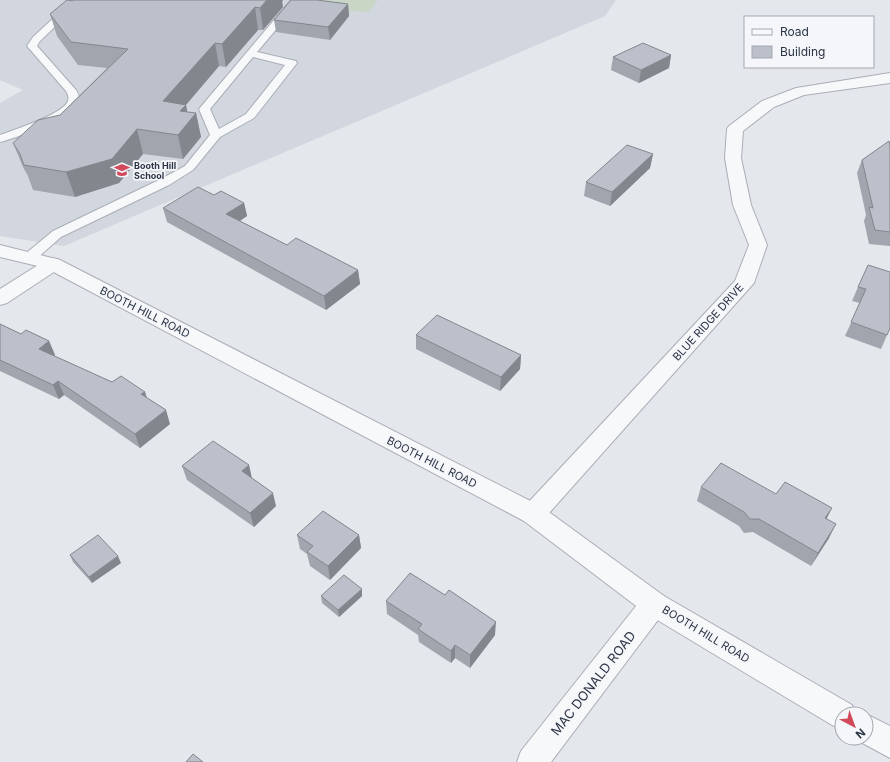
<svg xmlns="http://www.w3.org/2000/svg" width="890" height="762" font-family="Inter,sans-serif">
<rect width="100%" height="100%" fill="#e4e7ec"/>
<path fill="#d2d6de" d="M0 0H616L605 16 64 246 0 236V103L23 90 0 80Z"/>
<path fill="#c9d6c5" d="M319 0H378L368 12 311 9Z"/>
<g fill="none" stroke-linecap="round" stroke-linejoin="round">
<g stroke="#a9aeb7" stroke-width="2">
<g id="service">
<path d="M73 0H83L40 41 37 46 76 90C79 95 80 99 77 105 72 117 14 139 0 142V135C14 130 60 115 67 103 70 98 68 95 66 91L27 46 33 37Z"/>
<path d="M291 0H301L257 52 296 61 297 63 254 118 220 137 193 170 169 185 61 237 35 260H25L23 257 25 254 53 231 161 179 185 166 210 135 199 109ZM253 57 285 65 246 114 219 129 210 109Z"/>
</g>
</g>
<g stroke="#a9aeb7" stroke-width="2">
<g id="minor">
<path d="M890 73V83L804 95 774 107 743 131 741 158 751 205 767 245 754 283 542 521 533 524 524 521 520 514 524 507 735 281 749 245 733 205 725 158 727 129 729 126 762 101 796 88Z"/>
<path d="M53 258 60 260 63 264 60 268 7 303 0 305V289L46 260Z"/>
<path d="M654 592 664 596 668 604 664 612 551 762H517L521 751 644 596Z"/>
</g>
</g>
<g stroke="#a9aeb7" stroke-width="2">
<g id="tertiary">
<path d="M0 245 60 260 542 507 664 596 852 705 856 714H842V729L832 725 644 612 524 521 46 268 0 257Z"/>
<path d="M866 714 890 726V758L855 739V738H866Z"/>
</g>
</g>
<use href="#service" fill="#f7f8fa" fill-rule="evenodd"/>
<use href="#minor" fill="#f7f8fa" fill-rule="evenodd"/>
<use href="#tertiary" fill="#f7f8fa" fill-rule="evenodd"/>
</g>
<g fill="#a1a5ae">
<path d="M73 1H283L282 2 283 7 263 30H258L226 67 219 66 186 105 187 112 196 113 201 137 183 159 143 154 119 183 75 197 33 190 28 176 23 167 13 143 60 115 107 68 78 65 57 36 50 14Z"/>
<path d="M348 4 349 16 330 40 276 32 274 20Z"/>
<path d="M671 55 669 68 639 83 611 70 613 57Z"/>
<path d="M890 146V246L869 244 864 221 866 215 857 173 862 160Z"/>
<path d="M653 154 650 168 610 206 584 196 586 182Z"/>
<path d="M214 195 244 203 247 216 240 221 287 245 358 270 360 284 326 310 167 222 163 208Z"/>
<path d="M890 272 887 335 881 349 845 336 860 303 852 301 858 287Z"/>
<path d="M0 324 21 334 49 341 55 355 54 356 112 382 145 392 147 398 170 424 140 448 64 395 59 399 0 371Z"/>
<path d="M416 335 521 355 520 369 500 391 416 349Z"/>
<path d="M249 465 252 479 276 506 254 527 187 480 182 466Z"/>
<path d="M701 487 776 494 826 519 829 538 811 566 753 532 744 533 739 526 697 501Z"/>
<path d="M297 535H359L361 548 330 580 310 566 307 554 300 549Z"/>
<path d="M70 555 121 563 92 583 73 562Z"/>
<path d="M362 589V596L339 617 322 603 321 596Z"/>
<path d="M386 601 495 635 470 668 455 658 451 663 419 642 418 635 387 614Z"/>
</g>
<g fill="#83868d">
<path d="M267 0H283L282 2 283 7 263 30 260 8Z"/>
<path d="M348 4 349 16 330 40 328 27Z"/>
<path d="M255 7 258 30 226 67 222 44Z"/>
<path d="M215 43 219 66 185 106 186 105 189 121 196 113 201 137 183 159 178 135 163 101Z"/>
<path d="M671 55 669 68 639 83 641 70Z"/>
<path d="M137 129 143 154 119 183 75 197 66 172Z"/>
<path d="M653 154 650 168 610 206 612 192Z"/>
<path d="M244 203 247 216 229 228 226 214Z"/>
<path d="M358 270 360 284 326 310 324 296Z"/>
<path d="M49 341 55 355 45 363 39 349Z"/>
<path d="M521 355 520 369 500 391 501 377Z"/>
<path d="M58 381 64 395 59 399 53 385Z"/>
<path d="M145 392 149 406 141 394Z"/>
<path d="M166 410 170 424 140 448 135 434Z"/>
<path d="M249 465 252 479 242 471Z"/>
<path d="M273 493 276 506 254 527 250 513Z"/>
<path d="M832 508 825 522V518Z"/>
<path d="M836 524 829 538 811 566 818 553Z"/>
<path d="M359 535 361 548 330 580 328 566Z"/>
<path d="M118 556 121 563 92 583 89 577Z"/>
<path d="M362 589V596L339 617 338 610Z"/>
<path d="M496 622 495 635 470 668V655Z"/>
<path d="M455 645V658L451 663V651Z"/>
</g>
<g fill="#bbc0ca" stroke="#83868d">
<path d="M67 0 73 1 74 0H267L260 8 255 7 222 44 215 43 163 101 186 105 180 111 196 113 178 135 137 129 112 159 66 172 24 165 20 154 13 143 38 120 60 115 128 49 71 42 50 14Z"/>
<path d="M291 0H317L348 4 328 27 274 20Z"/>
<path d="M643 43 671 55 641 70 613 57Z"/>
<path d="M889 141 890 146V232L875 230 869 207 873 208 862 160Z"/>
<path d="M627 145 653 154 612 192 586 182Z"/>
<path d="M198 187 214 195 221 191 244 203 226 214 287 245 296 238 358 270 324 296 163 208Z"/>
<path d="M868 265 890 272V328L887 335 851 322 866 289 858 287Z"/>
<path d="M437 315 521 355 501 377 416 335Z"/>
<path d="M0 324 21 334 26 330 49 341 39 349 112 382 121 376 145 392 141 394 166 410 135 434 58 381 53 385 0 360Z"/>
<path d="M213 441 249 465 242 471 273 493 250 513 182 466Z"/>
<path d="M721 463 776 494 785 482 832 508 825 518 836 524 818 553 759 519H750L744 512 701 487Z"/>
<path d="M323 511 359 535 328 566 307 552 313 546 297 535Z"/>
<path d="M98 535 118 556 89 577 70 555Z"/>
<path d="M410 573 445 595 449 590 496 622 470 655 455 645 451 651 418 629 422 624 386 601Z"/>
<path d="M344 575 362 589 338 610 321 596Z"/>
<path d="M193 754 203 762H186Z"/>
</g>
<defs>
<g id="school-bare" transform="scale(1.2)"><path d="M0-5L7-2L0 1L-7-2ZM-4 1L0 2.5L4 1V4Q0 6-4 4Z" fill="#d1495b" stroke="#f4f6f9" stroke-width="2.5" paint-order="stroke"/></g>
</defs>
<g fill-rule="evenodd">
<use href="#school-bare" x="122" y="170"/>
</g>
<g text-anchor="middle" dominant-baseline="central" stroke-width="3.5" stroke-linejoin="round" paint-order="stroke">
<g font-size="9" font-weight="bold" fill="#2b3445" stroke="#f4f6f9" text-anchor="start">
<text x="134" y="165">Booth Hill<tspan x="134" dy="10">School</tspan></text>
</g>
<g font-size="11" fill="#2b3445" stroke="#f4f6f9">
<text transform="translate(145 312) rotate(27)">BOOTH HILL ROAD</text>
<text transform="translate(708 322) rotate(-48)">BLUE RIDGE DRIVE</text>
<text transform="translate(432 462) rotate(27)">BOOTH HILL ROAD</text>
<text transform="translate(706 634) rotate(31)">BOOTH HILL ROAD</text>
</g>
<g font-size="13" fill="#2b3445" stroke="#f4f6f9">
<text transform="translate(593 683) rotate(-52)">MAC DONALD ROAD</text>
</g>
</g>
<rect x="744" y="16" width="130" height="52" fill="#f4f6f9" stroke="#a4a8b1"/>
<rect x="752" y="29" width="20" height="6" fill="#f7f8fa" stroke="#a4a8b1"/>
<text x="780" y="36" font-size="12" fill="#2b3445">Road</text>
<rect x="752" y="46" width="20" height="12" fill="#bbc0ca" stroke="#a4a8b1"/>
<text x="780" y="56" font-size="12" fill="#2b3445">Building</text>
<g transform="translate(854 726) rotate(139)"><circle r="19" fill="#f4f6f9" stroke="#a4a8b1"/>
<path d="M0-3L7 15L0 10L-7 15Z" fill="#d1495b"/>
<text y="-6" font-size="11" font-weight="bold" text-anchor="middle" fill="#2b3445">N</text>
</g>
</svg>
